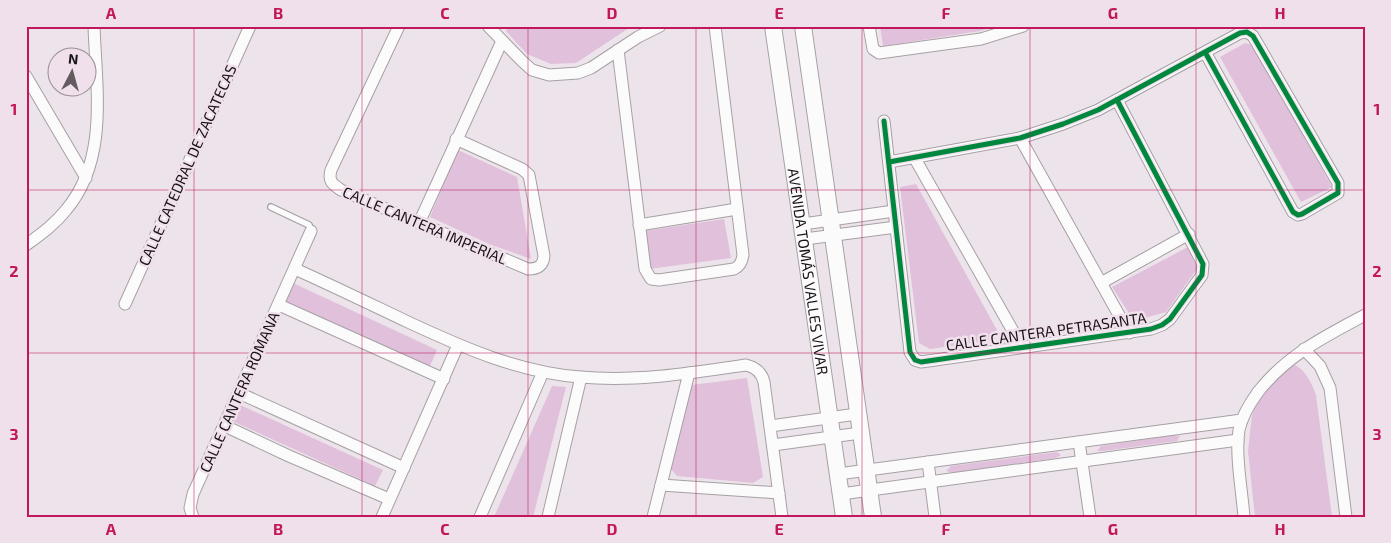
<svg xmlns="http://www.w3.org/2000/svg" width="1391" height="543" font-family="'Exo 2',sans-serif">
<rect width="100%" height="100%" fill="#ece4ea"/>
<g fill="#e0c0db">
<path d="M508 26H632L576 63 551 64 527 54 506 31Z"/>
<path d="M880 26H995L980 31 883 46Z"/>
<path d="M1245 43 1253 45 1332 187 1301 202 1220 57Z"/>
<path d="M458 150 517 177 531 259 489 244 430 217Z"/>
<path d="M916 184 997 330 992 340 930 349 919 343 900 187Z"/>
<path d="M724 219 731 258 649 269 644 231Z"/>
<path d="M1188 247 1197 269 1166 312 1134 321 1112 287Z"/>
<path d="M293 283 437 350 429 368 284 301Z"/>
<path d="M1293 364C1306 370 1311 382 1316 395L1332 517H1255L1248 451 1252 415 1261 396 1273 377Z"/>
<path d="M747 378 763 477 753 483 677 476 669 467 691 385Z"/>
<path d="M552 386 566 387 533 517H494Z"/>
<path d="M238 404 383 470 375 486 230 420Z"/>
<path d="M1173 435 1180 436 1177 441 1103 451H1097L1101 446Z"/>
<path d="M1057 452 1061 455 1056 458 953 473 946 471 951 466Z"/>
</g>
<g fill="none" stroke-linecap="round" stroke-linejoin="round">
<g stroke="#a6a0a4" stroke-width="8">
<path id="service" d="M271 207 309 225 311 231"/>
</g>
<g stroke="#a6a0a4" stroke-width="13">
<g id="minor">
<path d="M399 26 331 170C328 181 332 184 341 190L528 269C538 269 543 266 544 256L529 175 522 169 456 139"/>
<path d="M488 26 522 61 532 70 549 75 578 73 591 68 638 37 660 26"/>
<path d="M869 26 873 49 879 53 981 39 1023 26"/>
<path d="M618 50 645 269 651 279 659 280 734 269C740 266 742 262 743 255L715 26"/>
<path d="M26 76 86 178"/>
<path d="M884 121 910 352 915 360 921 362 1151 329 1162 325 1170 319 1202 275 1203 264 1117 100"/>
<path d="M1020 138 1129 333"/>
<path d="M914 157 1022 347"/>
<path d="M889 162 1020 138 1063 124 1098 110 1240 33 1247 32 1253 36 1338 183V193L1302 214 1298 215 1293 212 1205 52"/>
<path d="M419 223 502 41"/>
<path d="M803 224 894 211"/>
<path d="M639 225 737 209"/>
<path d="M805 239 896 227"/>
<path d="M26 245C41 234 55 224 66 210 109 159 96 88 94 26"/>
<path d="M295 269C333 286 370 304 408 322 464 348 518 372 580 377 636 382 692 373 746 365 755 367 762 373 764 382L782 517"/>
<path d="M1101 283 1189 234"/>
<path d="M125 304 250 26"/>
<path d="M279 305 444 379"/>
<path d="M1304 349 1320 366 1330 388 1346 517"/>
<path d="M239 393 404 468"/>
<path d="M225 426 289 456 389 499"/>
<path d="M770 426 857 414"/>
<path d="M1079 442 1090 517"/>
<path d="M773 445 860 433"/>
<path d="M928 462 935 517"/>
<path d="M838 474 1242 420"/>
<path d="M661 485 779 493"/>
<path d="M841 494 1238 440"/>
<path d="M193 517 190 508 193 494 311 231"/>
<path d="M382 517 458 345"/>
<path d="M480 517 543 372"/>
<path d="M548 517 581 377"/>
<path d="M653 517 689 373"/>
<path d="M1244 517C1242 491 1235 454 1239 430 1242 416 1250 403 1258 392 1287 355 1324 337 1365 315"/>
</g>
</g>
<g stroke="#a6a0a4" stroke-width="18">
<g id="secondary">
<path id="s1" d="M773 26 844 517"/>
<path d="M803 26 873 517"/>
</g>
</g>
<use href="#service" stroke="#fcfbfc" stroke-width="5.5"/>
<use href="#minor" stroke="#fcfbfc" stroke-width="11"/>
<use href="#secondary" stroke="#fcfbfc" stroke-width="16"/>
<g stroke="#efe0ec" stroke-width="8">
<g id="cycleway">
<path d="M884 121 910 352 915 360 921 362 1151 329 1162 325 1170 319 1202 275 1203 264 1117 100"/>
<path d="M889 162 1020 138 1063 124 1098 110 1240 33 1247 32 1253 36 1338 183V193L1302 214 1298 215 1293 212 1205 52"/>
</g>
</g>
<use href="#cycleway" stroke="#00873e" stroke-width="5"/>
</g>
<path fill="none" stroke="#c2185b" stroke-width="1" stroke-opacity="0.55" d="M194 26V517M362 26V517M528 26V517M696 26V517M862 26V517M1030 26V517M1196 26V517M26 190H1365M26 353H1365"/>
<g text-anchor="middle" dominant-baseline="central" stroke-width="5" stroke-linejoin="round" paint-order="stroke">
<g font-size="15" fill="#171216" stroke="#efe0ec">
<text transform="translate(187 165) rotate(-66)">CALLE CATEDRAL DE ZACATECAS</text>
<text transform="translate(425 225) rotate(23)">CALLE CANTERA IMPERIAL</text>
<text stroke="none"><textPath href="#s1" startOffset="248">AVENIDA TOMÁS VALLES VIVAR</textPath></text>
<text transform="translate(1046 331) rotate(-8)">CALLE CANTERA PETRASANTA</text>
<text transform="translate(239 392) rotate(-66)">CALLE CANTERA ROMANA</text>
</g>
</g>
<rect width="1391" height="543" fill="none" stroke="#efe0ec" stroke-width="55"/>
<g transform="translate(72 72) rotate(6)"><circle r="24" fill="#efe0ec" stroke="#998e96"/>
<path d="M0-4L9 19L0 12L-9 19Z" fill="#625c60"/>
<text y="-8" font-size="14" font-weight="bold" text-anchor="middle" fill="#171216">N</text>
</g>
<rect x="28" y="28" width="1336" height="488" fill="none" stroke="#c2185b" stroke-width="2"/>
<g font-size="16" text-anchor="middle" font-weight="bold" fill="#c2185b">
<text x="111" y="19">A</text>
<text x="278" y="19">B</text>
<text x="445" y="19">C</text>
<text x="612" y="19">D</text>
<text x="779" y="19">E</text>
<text x="946" y="19">F</text>
<text x="1113" y="19">G</text>
<text x="1280" y="19">H</text>
<text x="14" y="115">1</text>
<text x="1377" y="115">1</text>
<text x="14" y="277">2</text>
<text x="1377" y="277">2</text>
<text x="14" y="440">3</text>
<text x="1377" y="440">3</text>
<text x="111" y="535">A</text>
<text x="278" y="535">B</text>
<text x="445" y="535">C</text>
<text x="612" y="535">D</text>
<text x="779" y="535">E</text>
<text x="946" y="535">F</text>
<text x="1113" y="535">G</text>
<text x="1280" y="535">H</text>
</g>
</svg>
